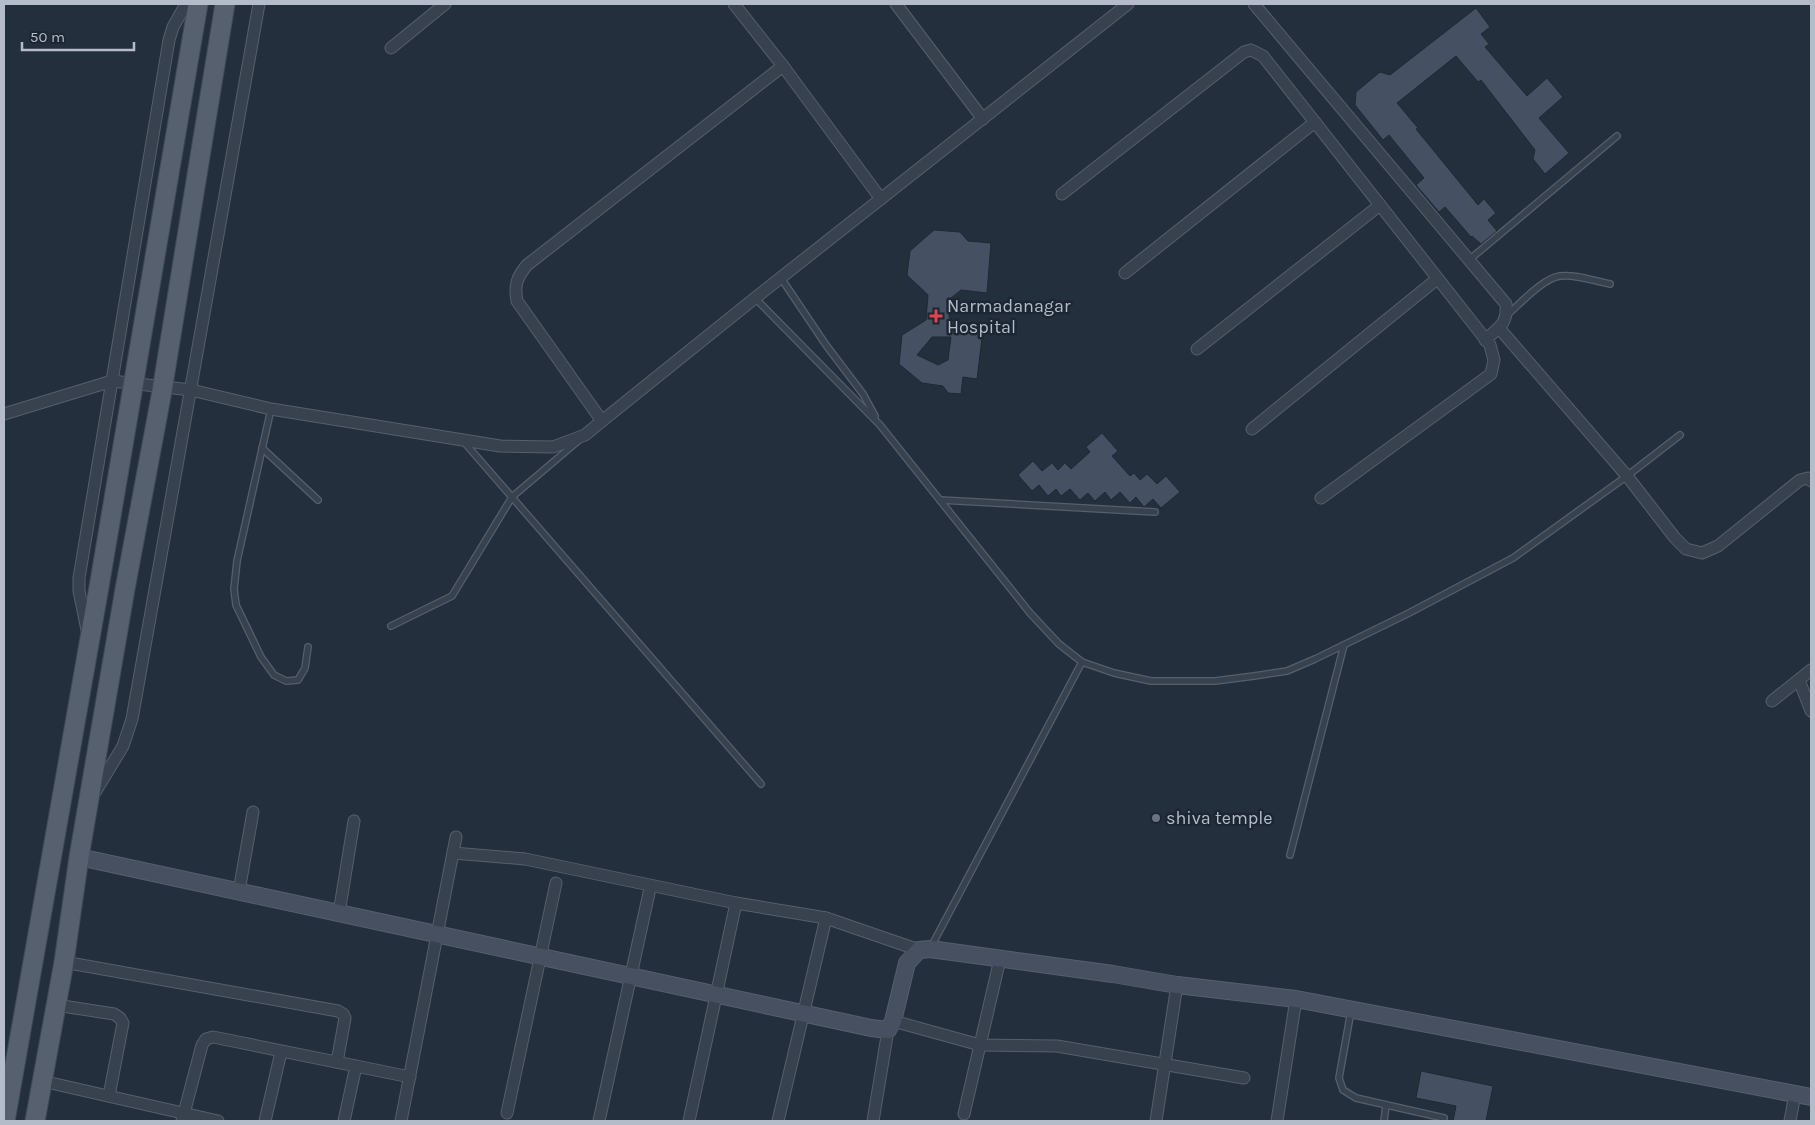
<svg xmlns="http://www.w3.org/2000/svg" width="1815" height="1125" font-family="Karla,sans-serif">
<rect width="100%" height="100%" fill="#242f3e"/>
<g fill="#455162" stroke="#1f2835" fill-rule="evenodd">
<path d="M1476 8 1490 27 1481 34 1489 44 1485 47 1527 96 1547 78 1563 97 1539 118 1569 153 1545 174 1533 159 1535 150 1481 80 1478 82 1456 56 1397 103 1418 128 1416 129 1478 205 1484 199 1496 213 1488 220 1497 231 1481 244 1472 236 1471 237 1445 207 1439 212 1416 185 1424 178 1389 135 1383 140 1355 105 1356 92 1380 72 1390 75Z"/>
<path d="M934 230 960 232 968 241 991 243 987 293 961 290 951 298 949 317 959 327 983 330 977 379 963 377 961 394 948 393 943 386 922 383 899 364 902 335 926 320 928 295 907 275 910 251ZM932 337H951L948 360 938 365 917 355Z"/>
<path d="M1102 433 1118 451 1112 456 1130 476 1134 473 1140 480 1147 474 1157 484 1166 476 1180 492 1161 508 1153 499 1144 507 1136 497 1130 503 1120 492 1111 500 1105 492 1095 501 1088 493 1080 500 1070 489 1061 496 1056 489 1048 496 1039 485 1032 491 1018 475 1033 461 1042 471 1052 463 1058 470 1065 463 1071 469 1090 452 1086 447Z"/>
<path d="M1421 1071 1493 1086 1486 1121H1453L1456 1106 1416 1098Z"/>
</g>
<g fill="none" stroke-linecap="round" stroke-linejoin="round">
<g stroke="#565f6c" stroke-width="8">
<g id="service">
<path d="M1469 260 1617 136"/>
<path d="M781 278 826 345 863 394 875 416"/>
<path d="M755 298 880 425 1030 613 1059 644 1082 662 1114 673 1151 681H1215L1254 676 1287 671 1315 659 1409 613 1513 558 1627 476 1680 435"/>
<path d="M1507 315C1520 304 1543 278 1560 276 1576 274 1594 281 1610 284"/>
<path d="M271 409 237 561 234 589 236 605 261 657 274 675 286 681 298 680 305 668 308 647"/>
<path d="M464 442 761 784"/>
<path d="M262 448 318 500"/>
<path d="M940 500 1155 512"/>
<path d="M391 626 452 596 512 497 578 441"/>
<path d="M1290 855 1344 645"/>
<path d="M931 947 1082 662"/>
<path d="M1351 1011 1339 1078 1343 1090 1356 1098 1444 1118"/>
<path d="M1384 1121 1386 1105"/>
</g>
</g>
<g stroke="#565f6c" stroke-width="13">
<g id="minor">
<path d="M734 4 783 66 881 199"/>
<path d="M896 4 983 119"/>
<path d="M1254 4 1506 304C1508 324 1499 327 1485 340"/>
<path d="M391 48 445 4"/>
<path d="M1062 194 1244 52 1251 50 1263 56 1490 345 1494 360 1491 374 1321 498"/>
<path d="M1125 273 1315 122"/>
<path d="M1499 328 1627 476 1675 538 1686 549 1702 553 1718 546 1800 480 1808 478 1811 481"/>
<path d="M1197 349 1380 205"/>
<path d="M4 414 112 381 191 390 271 409 500 446 553 447 585 435 602 421 755 298 1128 4"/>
<path d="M602 421 517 301C514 285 517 277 527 265L783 66"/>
<path d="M1252 429 1437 279"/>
<path d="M87 630 79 591V578L169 40 173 27 186 4"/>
<path d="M1799 680 1811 711"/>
<path d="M1772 701 1811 670"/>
<path d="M94 794 123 746 132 719 259 4"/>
<path d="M453 853 525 859 736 903 826 918 919 950"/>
<path d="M239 891 253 812"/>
<path d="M339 913 354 821"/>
<path d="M64 962 338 1011 343 1014 345 1018 337 1062"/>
<path d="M56 1005 114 1014 120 1018 123 1023 109 1096"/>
<path d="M893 1021 980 1045 1057 1046 1244 1078"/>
<path d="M42 1081 218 1121"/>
<path d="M507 1113 556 883"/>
<path d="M964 1114 1000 959"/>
<path d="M182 1121 202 1045 206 1039 213 1037 410 1077"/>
<path d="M265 1121 281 1052"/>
<path d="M344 1121 356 1066"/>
<path d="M401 1121 456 837"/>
<path d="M599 1121 649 893"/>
<path d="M689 1121 736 903"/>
<path d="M778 1121 826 918"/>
<path d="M873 1121 888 1030"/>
<path d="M1156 1121 1177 985"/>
<path d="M1277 1121 1296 999"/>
<path d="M1790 1121 1795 1094"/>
</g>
</g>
<g stroke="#565f6c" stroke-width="18">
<path id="secondary" d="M79 857 871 1028 888 1030 893 1021 907 963 919 950 930 949 1113 974 1177 985 1296 999 1811 1097"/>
</g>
<g stroke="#414a57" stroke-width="21">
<g id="primary">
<path d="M169 174 198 4"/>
<path d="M197 175 225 4"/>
<path d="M5 1121 99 587"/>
<path d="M35 1121 64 962 79 857 125 589 162 391"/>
</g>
</g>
<use href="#service" stroke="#38414e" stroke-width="5.5"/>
<use href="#minor" stroke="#38414e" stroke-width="11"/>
<use href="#secondary" stroke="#465061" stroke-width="16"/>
<use href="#primary" stroke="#56606e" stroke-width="19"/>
<g stroke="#414a57" stroke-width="21" stroke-linecap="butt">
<g id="primary-bridge">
<path d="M162 391 197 175"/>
<path d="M99 587 169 174"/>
</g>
</g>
<use href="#primary-bridge" stroke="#56606e" stroke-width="19"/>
</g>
<path fill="#e0444e" stroke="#1d2633" stroke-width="2" d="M933.5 308.5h5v5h5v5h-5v5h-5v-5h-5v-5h5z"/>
<circle fill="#6b7280" stroke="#1d2633" stroke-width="2" cx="1156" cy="818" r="5"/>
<g text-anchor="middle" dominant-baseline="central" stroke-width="5" stroke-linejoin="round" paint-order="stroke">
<g font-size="18" fill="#b4bcc9" stroke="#1d2633" text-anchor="start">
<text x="947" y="306">Narmadanagar<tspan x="947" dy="21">Hospital</tspan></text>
<text x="1166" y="818">shiva temple</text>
</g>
</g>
<rect width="1815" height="1125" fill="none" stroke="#b4bcc9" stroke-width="10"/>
<path d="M22 42v8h112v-8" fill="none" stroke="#b4bcc9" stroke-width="2.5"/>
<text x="30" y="42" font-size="15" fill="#b4bcc9" stroke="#1d2633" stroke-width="4" paint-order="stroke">50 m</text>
</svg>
